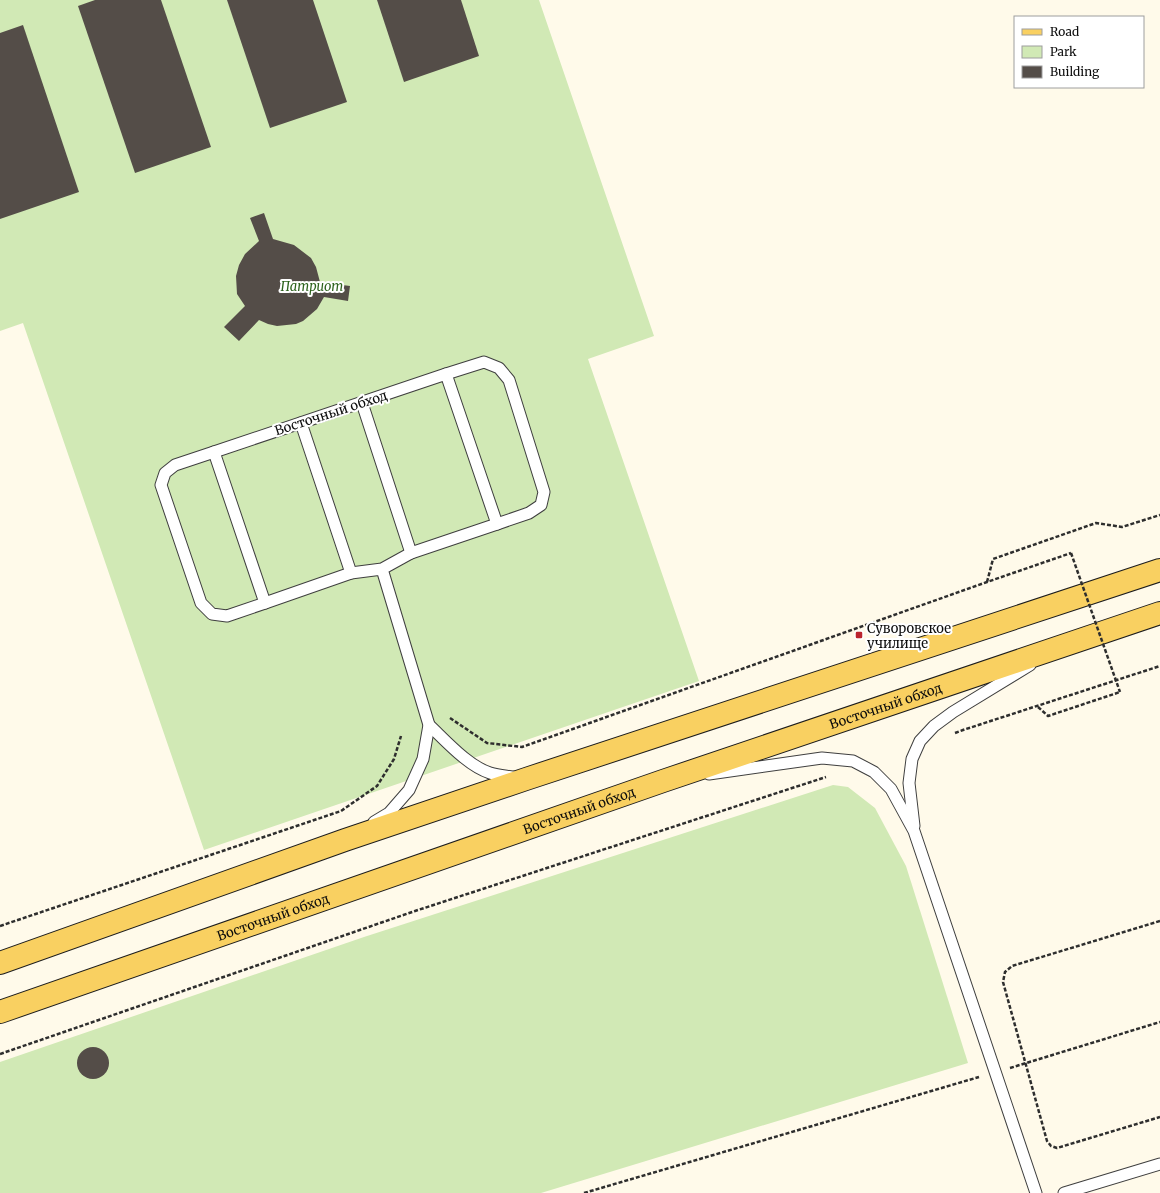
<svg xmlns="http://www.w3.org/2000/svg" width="1160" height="1193" font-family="Merriweather,serif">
<rect width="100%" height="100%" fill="#fffaea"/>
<g fill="#d1e9b5">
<path d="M0 0H539L654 336 588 359 699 681 204 850 23 323 0 331Z"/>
<path d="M833 785 848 787 875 808 906 866 968 1063 541 1193H0V1062L364 937Z"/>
</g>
<g fill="#544d48">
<path d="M95 0H161L211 147 135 173 78 6Z"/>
<path d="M227 0H313L347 102 270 128Z"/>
<path d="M377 0H461L479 56 404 82Z"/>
<path d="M23 25 79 192 0 219V33Z"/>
<path d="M264 213 273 239 294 245 311 258 316 267 320 282 350 286 348 301 324 297 317 309 303 321 296 324 277 326 268 324 259 320 239 341 224 327 245 306 237 294 236 276 239 265 245 254 259 241 250 218Z"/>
<circle cx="93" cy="1063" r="16"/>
</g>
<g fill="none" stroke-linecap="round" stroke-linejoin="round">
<g stroke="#3f3f3f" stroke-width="13">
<g id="lane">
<path d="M446 374 484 362 499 368 509 380 544 492 541 505 529 513 497 524"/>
<path d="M362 403 411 553"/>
<path d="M301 423 351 573"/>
<path d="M214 452 175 465 165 473 161 485 201 603 212 614 227 616 265 603"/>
<path d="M429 725C446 741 468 766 490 773 499 776 509 776 518 778"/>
<path d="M709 774 822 758 853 761 874 772 891 789 914 831 1036 1193"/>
<path d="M374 822 389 813 409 790 423 759 429 725 382 569 411 553 497 524 446 374 214 452 265 603 351 573 382 569"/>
<path d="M914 826 909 783 912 759 920 741 934 726 953 712 1030 665"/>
<path d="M1064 1193 1160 1164"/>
</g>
</g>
<g stroke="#1d1d1d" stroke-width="24">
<g id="primary">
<path d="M0 963 345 840 526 779 1160 570"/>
<path id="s1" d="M0 1012 663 781 1160 613"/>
</g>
</g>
<g stroke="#2e2e2e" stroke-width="2.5" stroke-dasharray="4 2" stroke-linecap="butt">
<path d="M987 582 993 559 1096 523 1122 527 1160 515"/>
<path d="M1038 707 1048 716 1120 692"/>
<path d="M450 718 487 743 522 747 987 582 1071 553"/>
<path d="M955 733 963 730 1160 666"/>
<path d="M1160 921 1012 966 1005 972 1003 982 1047 1141 1051 1146 1057 1148 1160 1117"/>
<path d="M0 926 341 811 377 786 394 759 401 736"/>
<path d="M0 1054 415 911 826 777"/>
<path d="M1010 1068 1160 1022"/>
<path d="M584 1193 979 1077"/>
</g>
<use href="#lane" stroke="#fff" stroke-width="11"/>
<use href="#primary" stroke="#f9d061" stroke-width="22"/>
<path stroke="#2e2e2e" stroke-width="2.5" stroke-dasharray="4 2" stroke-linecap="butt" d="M1071 553 1120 692"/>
</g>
<rect fill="#bb242f" stroke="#fff" stroke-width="1.5" x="855" y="631" width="8" height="8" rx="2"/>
<g text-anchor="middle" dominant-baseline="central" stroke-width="4" stroke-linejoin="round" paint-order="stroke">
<g font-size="13" font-style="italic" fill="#2d631d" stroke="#fff">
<text x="312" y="286">Патриот</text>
</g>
<g font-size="13" fill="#0c0c0c" stroke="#fff">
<text transform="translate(331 413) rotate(-18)">Восточный обход</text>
<text stroke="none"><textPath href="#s1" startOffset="937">Восточный обход</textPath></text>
<text stroke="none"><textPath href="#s1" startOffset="613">Восточный обход</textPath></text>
<text stroke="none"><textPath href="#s1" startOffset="289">Восточный обход</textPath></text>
</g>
<g font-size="13" fill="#0c0c0c" stroke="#fff" text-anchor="start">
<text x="867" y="628">Суворовское<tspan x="867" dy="15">училище</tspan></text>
</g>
</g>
<rect x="1014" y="16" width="130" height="72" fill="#ffffff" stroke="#9e9e9e"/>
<rect x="1022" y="29" width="20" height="6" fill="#f9d061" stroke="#9e9e9e"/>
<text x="1050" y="36" font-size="12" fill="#0c0c0c">Road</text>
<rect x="1022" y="46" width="20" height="12" fill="#d1e9b5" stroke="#9e9e9e"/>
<text x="1050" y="56" font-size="12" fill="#0c0c0c">Park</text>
<rect x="1022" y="66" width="20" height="12" fill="#544d48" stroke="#9e9e9e"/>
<text x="1050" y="76" font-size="12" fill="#0c0c0c">Building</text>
</svg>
